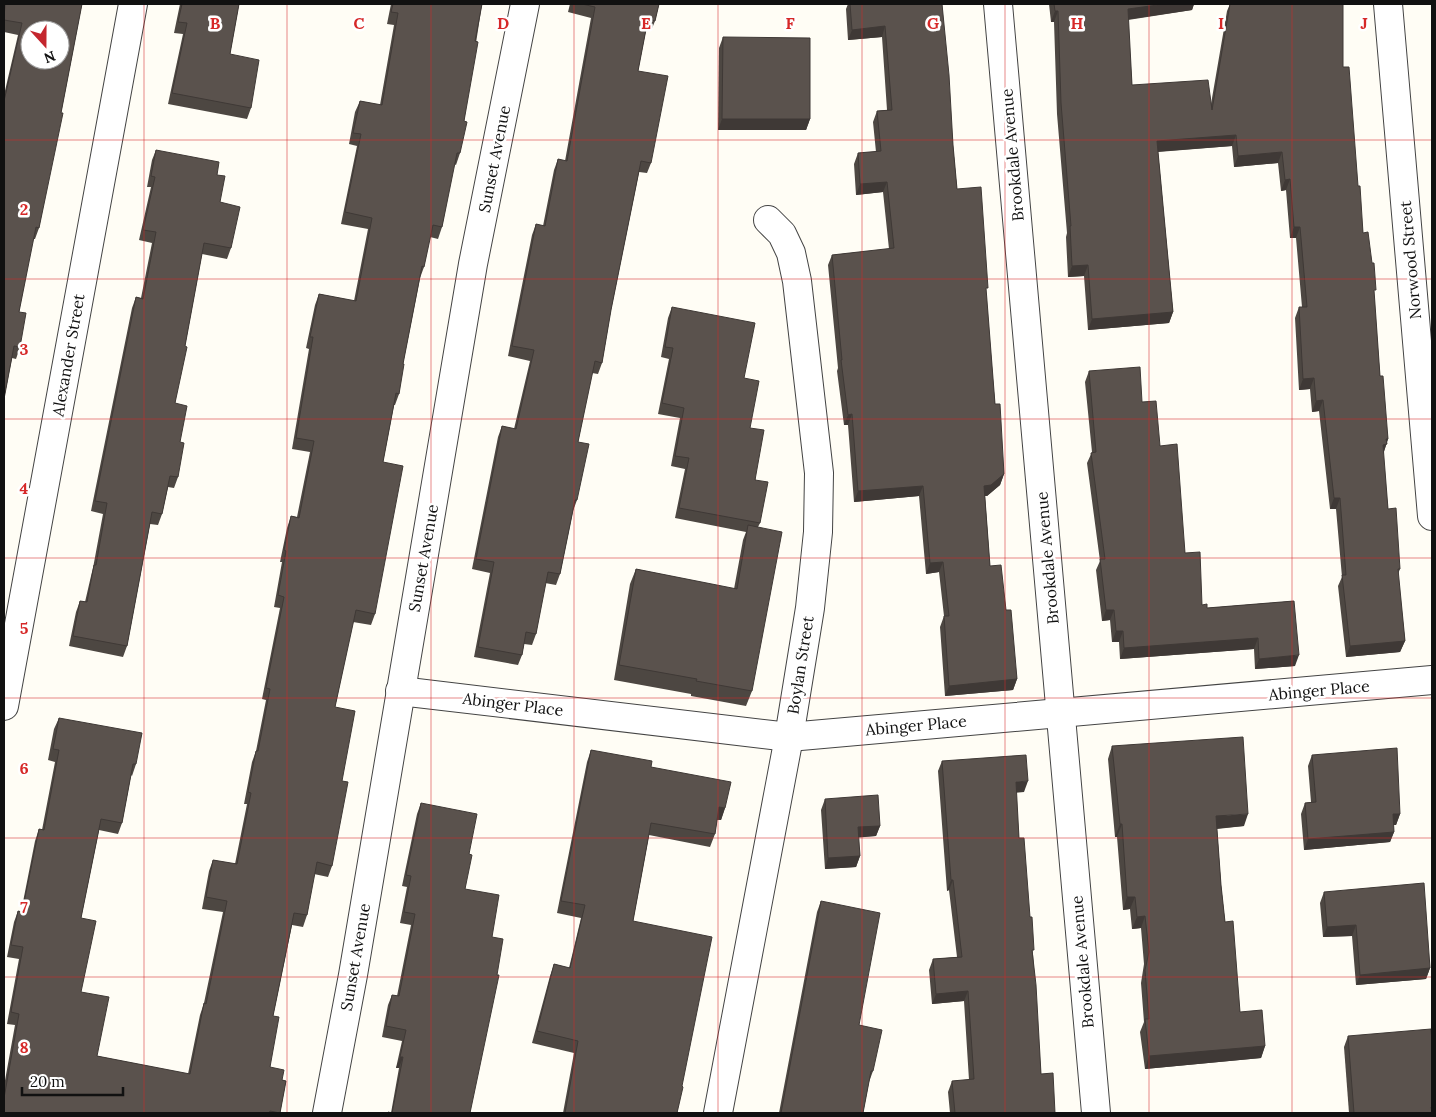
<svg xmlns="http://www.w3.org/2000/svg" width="1436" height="1117" font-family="Lora,serif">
<rect width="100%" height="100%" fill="#fffdf5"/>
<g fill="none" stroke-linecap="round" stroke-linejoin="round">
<g stroke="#444" stroke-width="30">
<g id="minor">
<path d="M998 4 1096 1113"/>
<path d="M1388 4 1432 516"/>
<path d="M400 691 789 737 1432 680"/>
<path d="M4 706 133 4"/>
<path d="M327 1113 353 975 473 264 525 4"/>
<path d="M718 1113 789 737 810 608 818 532 819 473 797 281 791 253 782 234 768 220"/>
</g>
</g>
<use href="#minor" stroke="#fff" stroke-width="28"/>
</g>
<g fill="#4d4742">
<path d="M4 4H82L39 228 35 239H33L19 312 20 347 16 359 12 358 4 399V95L18 35 4 32Z"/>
<path d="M180 4H239L230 54 251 108 247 119 168 104 183 34 174 33Z"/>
<path d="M391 4H482L464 121 460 153 456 165 454 164 442 227 438 239 430 237 424 267 420 278 403 364 399 394 395 405H394L383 462 375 614 371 625 353 622 335 707 342 781 332 866 328 877 314 874 307 915 303 927 292 925 273 1016 270 1067 282 1080 286 1081 280 1113H4V1086L15 1025 7 1024 19 959 7 957 14 922 18 911 21 912 35 841 39 829 42 830 55 762 48 760 54 729 59 718 136 764 132 776 131 775 122 823 118 834 99 830 81 918V992L97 1056 188 1074 200 1015 204 1003 223 912 202 909 209 871 213 860 235 864 247 804H244L252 762 256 751 266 700 262 699 280 608 274 607 282 562H280L287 528 291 516 297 517 310 452 292 449 309 349 306 348 315 305 319 294 354 301 368 229 341 224 357 146 349 144 355 112 360 101 380 105 394 25 387 24Z"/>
<path d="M570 4H659L655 21 651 31 646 30 638 71 651 163 647 173 639 172 611 310 602 363 598 374 592 373 578 442 577 500 573 511 560 574 556 585 545 583 536 634 532 645 524 644 522 655 518 665 474 657 490 573 472 569 498 437 502 426 514 429 530 361 508 356 532 235 536 224 543 226 554 170 558 159 565 161 591 18 568 12Z"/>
<path d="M848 4H942L953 145 957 189 986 292 995 404 1004 474 1000 485 987 496H985L990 566 1006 610 1017 679 1013 690 945 696 940 627 944 616 939 572 926 574 919 496 854 502 848 425H844L837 371 838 368 828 265 832 255 889 249 883 192 856 195 854 164 858 153 876 152 873 122 877 111 887 110 882 37 848 40 846 9Z"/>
<path d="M1049 4H1194L1192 10 1128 20 1132 85 1211 104 1227 11 1230 4H1343V67L1363 233 1374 295 1380 376 1388 439 1383 454 1388 509 1400 569 1398 574 1405 641 1400 652 1346 657 1338 586 1342 577 1336 509H1330L1319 411 1312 412 1310 389 1299 390 1295 318 1299 307H1302L1296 238H1290L1286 190 1281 191 1278 163 1234 167 1232 146 1158 152 1173 312 1169 323 1088 330 1084 276 1068 277 1066 237 1067 233 1057 114 1054 22H1051Z"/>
<path d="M723 37 810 119 806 130H718L719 48Z"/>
<path d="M156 150 217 175 220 202 231 248 227 259 202 254 185 346 175 403 180 442 178 477 174 488 168 487 162 514 158 525 150 524 127 646 123 657 69 646 76 612 80 601 85 602 91 576 93 568 103 514 91 511 132 308 136 297 141 298 152 243 139 240 151 187H147L152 160Z"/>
<path d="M672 307 744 378 750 428 760 523 758 527 752 691 746 706 691 696V694L614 680 630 584 636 569 734 589 743 540 746 532 675 518 685 469 671 466 680 418 658 414 669 359 661 357 668 318Z"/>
<path d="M1089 371 1142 402 1160 446 1185 553 1202 605 1207 608 1294 601 1295 666 1255 669 1254 649 1120 659 1119 642H1112L1110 620 1102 621 1096 570 1100 561 1087 463 1092 452 1085 382Z"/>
<path d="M1112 746 1244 826 1217 829 1221 885 1225 922 1240 1012 1265 1046 1261 1058 1145 1069 1140 1032 1144 1022 1141 983 1144 964 1141 928 1132 929 1130 909 1123 910 1117 837H1115L1108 759Z"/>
<path d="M591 750 651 767 725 808 721 820H717L715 834 710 847 649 835 633 921 682 1086 677 1113H563L574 1053 532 1043 550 976 554 964 569 968 581 918 557 913 587 762Z"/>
<path d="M1312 755 1400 814 1396 825H1393L1394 832 1390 842 1304 850 1301 814 1305 803 1311 802 1308 766Z"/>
<path d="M942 761 1024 792H1016L1019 838 1033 954 1041 1074 1055 1113H950L948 1092 952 1081 969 1080 964 1001 932 1004 929 970 933 959 957 957 949 890 947 891 938 771Z"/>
<path d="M825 799 880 826 876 836 858 837 860 856 856 867 825 869 821 810Z"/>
<path d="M421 803 469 854 465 889 492 937 470 1113H391L399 1068H396L402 1041 382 1037 388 1005 392 995 397 996 411 925 400 923 407 887 402 886 417 814Z"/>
<path d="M1324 892 1430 968 1426 979 1356 985 1352 936 1323 937 1320 903Z"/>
<path d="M821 901 873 1071 869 1082 863 1113H779L817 912Z"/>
<path d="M1348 1036 1432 1113H1349L1344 1047Z"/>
</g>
<g fill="#3f3936">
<path d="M1165 4H1194L1192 10 1124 20 1128 9Z"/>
<path d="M1055 11H1058L1054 22H1051Z"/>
<path d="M885 26 882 37 848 40 852 30Z"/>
<path d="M722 119H810L806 130H718Z"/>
<path d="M1236 135 1232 146 1153 152 1157 141Z"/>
<path d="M1282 152 1278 163 1234 167 1238 156Z"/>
<path d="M1290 179 1286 190 1281 191 1285 180Z"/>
<path d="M887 182 883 192 856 195 860 184Z"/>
<path d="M1294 227H1300L1296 238H1290Z"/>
<path d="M1088 265 1084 276 1068 277 1072 266Z"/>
<path d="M1173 312 1169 323 1088 330 1092 319Z"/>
<path d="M1314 378 1310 389 1299 390 1303 379Z"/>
<path d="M1323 400 1319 411 1312 412 1316 401Z"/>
<path d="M852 414 848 425H844L848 415Z"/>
<path d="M1386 439H1388L1383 455V445Z"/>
<path d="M1004 474 1000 485 987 496H980L984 486Z"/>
<path d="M923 486 919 496 854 502 858 491Z"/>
<path d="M1334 498H1340L1336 509H1330Z"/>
<path d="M943 562 939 572 926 574 930 563Z"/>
<path d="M1106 610H1114L1110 620 1102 621Z"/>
<path d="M1116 631H1123L1119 642H1112Z"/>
<path d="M1258 638 1254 649 1120 659 1124 648Z"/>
<path d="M1405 641 1400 652 1346 657 1350 646Z"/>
<path d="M1299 655 1295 666 1255 669 1259 659Z"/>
<path d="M1017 679 1013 690 945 696 949 686Z"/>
<path d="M1028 781 1024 792 1012 793 1016 782Z"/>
<path d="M719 807 725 808 721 820 715 819Z"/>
<path d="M1248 814 1244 826 1212 829 1216 816Z"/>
<path d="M1393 814H1400L1396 825H1389Z"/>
<path d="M1120 824H1122L1117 837H1115Z"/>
<path d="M880 826 876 836 854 838 858 827Z"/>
<path d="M1394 832 1390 842 1304 850 1308 839Z"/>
<path d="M860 856 856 867 825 869 828 858Z"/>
<path d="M951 880H953L949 890 947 891Z"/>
<path d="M1127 897H1135L1130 909 1123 910Z"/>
<path d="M1145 916 1141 928 1132 929 1137 917Z"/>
<path d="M1356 925 1352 936 1323 937 1327 927Z"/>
<path d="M1430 968 1426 979 1356 985 1360 975Z"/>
<path d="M968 991 964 1001 932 1004 936 994Z"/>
<path d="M1265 1046 1261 1058 1145 1069 1149 1056Z"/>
<path d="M400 1057H403L399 1068H396Z"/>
</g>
<g fill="#5a524d" stroke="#3f3936" fill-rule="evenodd">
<path d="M5 4H82L61 113H63L39 228 36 227 19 312 26 313 20 347 14 346 4 399V101L22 23 4 20ZM30 30H60V60H30Z"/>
<path d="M182 4H239L230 54 259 60 251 108 172 93 187 23 178 22Z"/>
<path d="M393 4H482L475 41 478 42 464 121 467 122 460 153H457L442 227 433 225 424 267 422 266 403 364H404L399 394 396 393 383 462 403 466 375 614 356 610 335 707 355 711 342 781 348 782 332 866 317 862 307 915 294 913 273 1016 279 1017 270 1067 284 1070 282 1080 286 1081 280 1113 270 1111 269 1113H4V1098L19 1014 11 1012 23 947 11 945 18 911 22 912 39 829 44 830 59 750 53 749 59 718 142 733 136 764H133L122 823 101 819 81 918 96 921 81 992 109 997 97 1056 190 1074 204 1003 206 1004 227 901 206 897 213 860 237 864 251 793 248 792 256 751H258L270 689 266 688 284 597 278 595 286 551 284 550 291 516 299 518 314 441 296 438 313 337H310L319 294 356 301 372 218 345 212 361 134 353 133 360 101 382 105 398 13 391 12Z"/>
<path d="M582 4H659L655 21 648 19 638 71 668 76 651 163 641 161 611 310 602 363 595 361 578 442 589 444 577 500H575L560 574 548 572 536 634 526 632 522 655 478 647 494 562 476 559 502 426 516 429 534 350 512 346 536 224 545 226 558 159 567 161 595 7Z"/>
<path d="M850 4H942L949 75 953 145 957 189 981 187 988 288H986L995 404H1000L1004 474 991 485 984 486 990 566 1001 565 1006 610H1011L1017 679 949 686 944 616H949L943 562 930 563 923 486 858 491 852 414 848 415 841 360H842L832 255 894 248 887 182 860 184 858 153 881 151 877 111 892 110 885 26 852 30Z"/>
<path d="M1054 4H1165L1128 9 1132 85 1208 80 1212 110 1230 4H1343V67H1349L1358 186H1360L1363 233 1368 232 1372 263H1374L1376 290H1374L1380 376H1383L1388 439H1386L1387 444 1383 445 1388 509 1396 508 1400 569H1398L1405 641 1350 646 1342 575H1346L1340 498H1334L1323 400 1316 401 1314 378 1303 379 1299 307H1307L1300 227H1294L1290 179 1285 180 1282 152 1238 156 1236 135 1157 141 1173 312 1092 319 1088 265 1072 266 1070 226H1071L1061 103 1058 11H1055Z"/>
<path d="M723 37 810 38V119H722Z"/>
<path d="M156 150 219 162 217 175 225 176 220 202 240 207 231 248 204 243 185 346 187 347 175 403 187 406 180 442 184 443 178 477 170 476 162 514 152 512 127 646 73 636 80 601 87 602 94 565H96L107 503 95 501 136 297 143 299 156 232 143 230 155 177 151 176Z"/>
<path d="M672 307 755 323 744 378 759 381 750 428 764 430 755 480 768 482 760 523 679 508 689 458 675 456 684 408 662 403 673 348 665 347Z"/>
<path d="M1140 367 1142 402 1156 401 1160 446 1177 444 1185 553 1200 552 1202 605 1207 604V608L1294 601 1299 655 1259 659 1258 638 1124 648 1123 631H1116L1114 610H1106L1100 559H1105L1091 453 1096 452 1089 371Z"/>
<path d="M748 525 782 532 752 691 696 681 697 679 619 665 636 569 737 589Z"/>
<path d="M1243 737 1248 814 1216 816 1221 885 1225 922 1233 921 1240 1012 1262 1010 1265 1046 1149 1056 1145 1019H1149L1145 970 1149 952 1145 916 1137 917 1135 897H1127L1122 824H1120L1112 746Z"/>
<path d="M1397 748 1400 814H1393L1394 832 1308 839 1305 803 1316 802 1312 755Z"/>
<path d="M591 750 652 761 651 767 731 782 725 808 719 807 715 834 651 823 633 921 712 937 682 1086 683 1087 677 1113H565L578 1041 537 1031 554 964 570 968 585 905 561 901Z"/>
<path d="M1026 755 1028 781 1016 782 1019 838H1024L1030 917H1032L1034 950H1032L1036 985 1041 1074 1053 1073 1055 1113H955L952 1081 974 1079 968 991 936 994 933 959 962 957 953 880H951L942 761Z"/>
<path d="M878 795 880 826 858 827 860 856 828 858 825 799Z"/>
<path d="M421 803 477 814 469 854 472 855 465 889 499 895 492 937 503 939 497 975H499L470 1113H388V1112L392 1113 403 1057H400L406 1030 386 1026 392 995 399 996 415 914 404 912 411 876 406 875Z"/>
<path d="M1424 883 1430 968 1360 975 1356 925 1327 927 1324 892Z"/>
<path d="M821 901 880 913 859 1025 882 1030 873 1071H871L863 1113H781Z"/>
<path d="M1431 1029 1432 1042V1107H1431L1432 1113H1354L1348 1036Z"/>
</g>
<path fill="none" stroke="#d62828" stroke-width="1" stroke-opacity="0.55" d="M144 4V1113M287 4V1113M431 4V1113M574 4V1113M718 4V1113M862 4V1113M1005 4V1113M1149 4V1113M1292 4V1113M4 140H1432M4 279H1432M4 419H1432M4 558H1432M4 698H1432M4 838H1432M4 977H1432"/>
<g text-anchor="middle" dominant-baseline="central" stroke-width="5" stroke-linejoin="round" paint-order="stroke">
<g font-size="16" fill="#111" stroke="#fff">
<text transform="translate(1012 155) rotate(-95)">Brookdale Avenue</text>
<text transform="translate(494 159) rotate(-79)">Sunset Avenue</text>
<text transform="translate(1410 260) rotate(-95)">Norwood Street</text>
<text transform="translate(68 355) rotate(-80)">Alexander Street</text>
<text transform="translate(423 558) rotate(-80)">Sunset Avenue</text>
<text transform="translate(1047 558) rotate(-95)">Brookdale Avenue</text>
<text transform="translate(800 665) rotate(-81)">Boylan Street</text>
<text transform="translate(1319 690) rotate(-5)">Abinger Place</text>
<text transform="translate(513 704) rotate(7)">Abinger Place</text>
<text transform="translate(916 725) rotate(-5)">Abinger Place</text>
<text transform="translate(355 957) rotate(-80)">Sunset Avenue</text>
<text transform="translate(1082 962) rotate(-95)">Brookdale Avenue</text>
</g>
</g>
<g font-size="16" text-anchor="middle" font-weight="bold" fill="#d62828" stroke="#fff" stroke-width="5" stroke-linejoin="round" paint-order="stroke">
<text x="215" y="29">B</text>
<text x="359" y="29">C</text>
<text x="503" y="29">D</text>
<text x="646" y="29">E</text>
<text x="790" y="29">F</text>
<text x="933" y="29">G</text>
<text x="1077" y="29">H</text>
<text x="1221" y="29">I</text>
<text x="1364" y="29">J</text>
<text x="24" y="215">2</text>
<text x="24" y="355">3</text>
<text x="24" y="494">4</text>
<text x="24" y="634">5</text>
<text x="24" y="774">6</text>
<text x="24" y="913">7</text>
<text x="24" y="1053">8</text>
</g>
<rect width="1436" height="1117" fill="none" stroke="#111111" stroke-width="10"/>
<g transform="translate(45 45) rotate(159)"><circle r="24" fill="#ffffff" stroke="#a0a0a0"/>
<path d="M0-4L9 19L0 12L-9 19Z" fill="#c4262e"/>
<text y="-8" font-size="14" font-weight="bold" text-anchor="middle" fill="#111111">N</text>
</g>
<path d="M22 1087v8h101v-8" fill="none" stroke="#111111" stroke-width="2.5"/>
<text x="30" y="1087" font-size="15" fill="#111111" stroke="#ffffff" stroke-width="4" paint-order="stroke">20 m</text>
</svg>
